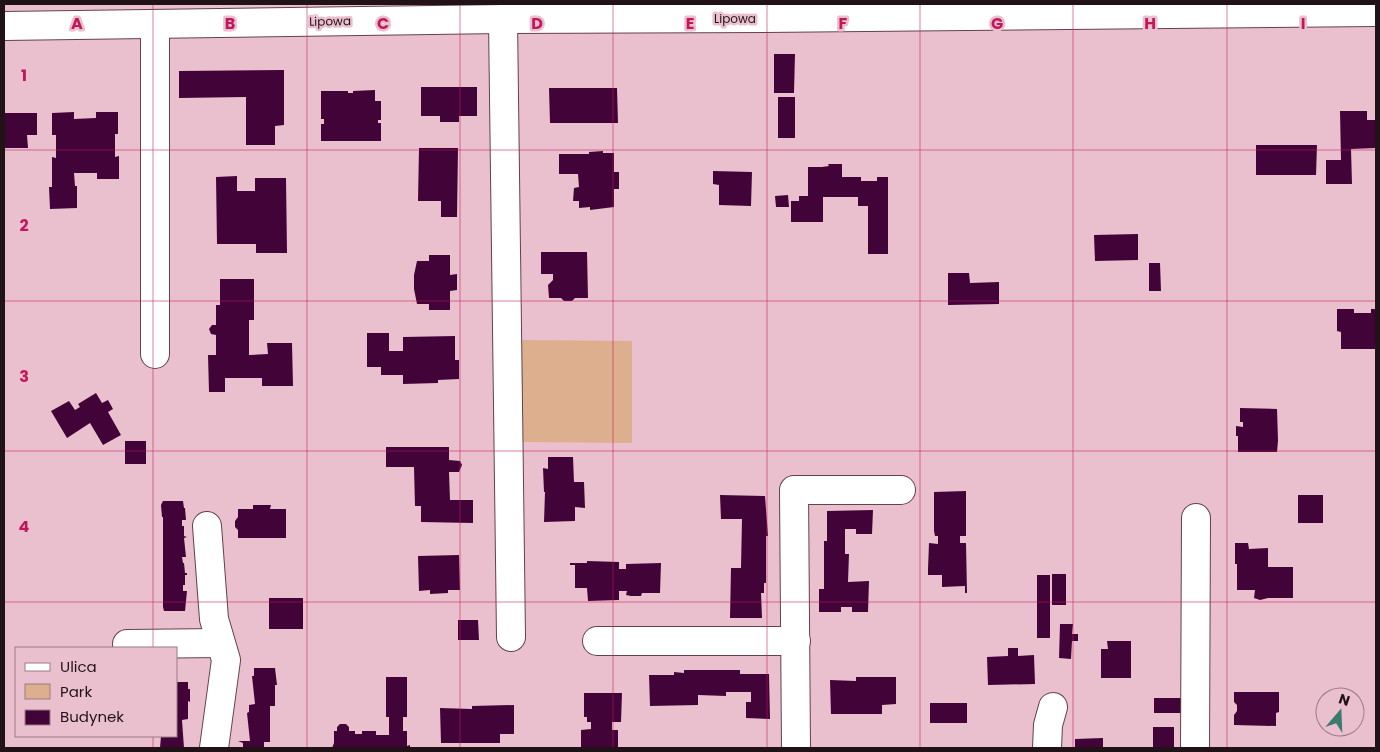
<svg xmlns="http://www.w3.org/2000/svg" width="1380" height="752" font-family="Poppins,sans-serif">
<rect width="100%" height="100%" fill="#ebc0ce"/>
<path fill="#ddaf8e" d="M520 340 632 341V443L520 442Z"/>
<g fill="#420338">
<path d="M774 54H795L794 93H774Z"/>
<path d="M284 70V125L275 126V145H246V97L179 98V71Z"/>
<path d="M421 87H477V116H459V122H440V116H421Z"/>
<path d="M549 88H617L618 123H550Z"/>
<path d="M375 90V101H381V120H378V123H381V141H321V124H324V119H321V91H348V93H353V91Z"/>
<rect x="778" y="97" width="17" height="41"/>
<path d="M1340 111H1367V120H1376V148L1351 149 1352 184H1326V160H1341Z"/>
<path d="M74 112V119L96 118V112H118V134H115V157L119 156V179H97V173H74L75 186H77V208L50 209 49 187H52V157L56 158V135H52V113Z"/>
<path d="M5 113H37V135H27L28 148H5Z"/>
<path d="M1256 145H1317L1316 175H1256Z"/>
<path d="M419 148H458L457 217H441V201H418Z"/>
<path d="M603 151V153H614V172H619V189H614V207L590 210V207L579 208V201H573L574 188 579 187 578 174H559V154H589V152Z"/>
<path d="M828 164H842V177H861V181H877V177H888V254H868V206H858V197H823V222H791V201H799V196H808V167H822L829 166Z"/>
<path d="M713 171 752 172 751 206 719 205V185L713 184Z"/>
<path d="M237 176V191H255V178H286L287 253H256V244H217L216 177Z"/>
<path d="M788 195 789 207H776L775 196Z"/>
<path d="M1138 234V260L1095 261 1094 235Z"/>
<path d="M541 252H587L588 298H575L572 301H564L561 298H549L548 285 553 280V274H541Z"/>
<path d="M429 255H450V275L457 274V290L450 291V310H429V304H417L414 289V275L417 261H429Z"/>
<path d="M1149 263H1160L1161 291H1149Z"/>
<path d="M948 273H969L970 283 999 282V304L948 305Z"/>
<path d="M220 279H254V320H249V355L268 354 267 343H292L293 386H262V378H225V392H209L208 355H216V335L211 334 209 329 212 325H216V305H220Z"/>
<path d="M1337 309H1354V313H1371V309H1376V349H1341V332L1337 331Z"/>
<path d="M367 333H389V351H403V337L455 336V360H459V379L438 380V383L403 384V375H381V367H367Z"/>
<path d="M96 393 102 403 108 400 113 409 108 412 121 435 103 445 90 423 67 438 51 411 69 401 75 410 80 407 78 404Z"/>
<path d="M1240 408 1277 409 1278 441 1277 452H1238V436H1236V426L1243 427V422H1240Z"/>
<rect x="125" y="441" width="21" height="23"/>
<path d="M386 447H449V460L460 461 462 465 459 472H449L450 500H473V523L421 522V506H415L414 467H386Z"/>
<path d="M548 457H573L574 482H584L585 508 575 507V521L544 522 545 492H544L543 468 548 469Z"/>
<path d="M966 491V536H960V543H966L967 593H965V586L942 587V575H928V569L929 543 938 544V536H935L934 531V492Z"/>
<path d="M720 495 765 496 768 536H766V583H764V593H761L762 618H730L731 568H741L742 519H721Z"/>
<rect x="1298" y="495" width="25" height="28"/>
<path d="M163 501H183L184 508H185L186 520H182V526H184V536L187 537 184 538 186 557H182L183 563H184L185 573H187V575H185V585H183V591H187L185 611H164L163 607V517H162L161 505Z"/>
<path d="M253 505H271L270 509H286V538H238V530L235 527V521L238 517V509H253Z"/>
<path d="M873 510 872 534H856V529H845V554H849L848 582 869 581 868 612H852V607H841V612H819V589H824V541H827V511Z"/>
<path d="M1235 543H1248L1249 549 1268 548V567H1293V598H1268L1260 600 1254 598 1255 590H1237V564H1235Z"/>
<path d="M459 555 460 590H448V593L430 594V590L419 591 418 556Z"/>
<path d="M587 561 619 562V569H626V564L661 563 660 593H642L641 596H631L626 595 627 591H619V600L588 601 587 588H575V565H570V563H587Z"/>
<rect x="1052" y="574" width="14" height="31"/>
<rect x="1037" y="575" width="13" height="63"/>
<rect x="269" y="598" width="34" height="31"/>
<path d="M458 620H478L479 640H458Z"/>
<path d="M1060 624H1073L1072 634H1078V641H1072L1071 659 1059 658Z"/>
<path d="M1107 641H1131V678H1101V649H1108Z"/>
<path d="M1008 648H1018V656L1034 655 1035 684 988 685 987 657 1008 656Z"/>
<path d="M254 668H275L277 685H275V706H270V742H264V748H243V743L238 741H250L247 713 249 712V705L255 704 252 676H254Z"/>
<path d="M684 670H740V674H769L770 719 746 718V702H751V692H726V696L698 695V705L650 706 649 675H674V672L684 673Z"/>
<path d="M386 677H407V717H403V731H407V746L410 745V748H332L334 743V731H337V727L340 724H346L349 727V731H355V734H362V731H376V735H389V717H386Z"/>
<path d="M856 677H896V704L882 705V714H831L830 680 856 681Z"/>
<path d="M176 682H188V689H190V702L188 701V719L182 720 184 748H160L161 736H176Z"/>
<path d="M1234 692H1279V712L1276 713V726L1234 725V715L1237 711V705L1234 702Z"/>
<path d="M584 693H622L621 722H612V730H618V748H581V730L591 729V722H587V717H584Z"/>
<rect x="1154" y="698" width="28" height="15"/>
<rect x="930" y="703" width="37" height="20"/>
<path d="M514 705V734H500V743H441L440 708 472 709V706Z"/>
<rect x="1153" y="727" width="21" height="20"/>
<path d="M1103 738V748H1075V739Z"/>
</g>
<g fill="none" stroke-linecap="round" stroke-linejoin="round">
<g stroke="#64414e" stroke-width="30">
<g id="minor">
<path d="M503 19 511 637"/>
<path d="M155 24V354"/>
<path d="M4 26 503 19 764 18 1376 12"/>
<path d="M207 526 214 619 226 660 214 748"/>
<path d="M597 641H796"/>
<path d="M127 644 220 643"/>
<path d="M796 748 794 490H901"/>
<path d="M1047 748 1048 725 1053 707"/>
<path d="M1195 748 1196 518"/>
</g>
</g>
<use href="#minor" stroke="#fff" stroke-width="28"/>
</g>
<path fill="none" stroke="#c2185b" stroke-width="1" stroke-opacity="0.55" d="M153 4V648M307 4V748M460 4V748M613 4V748M767 4V748M920 4V748M1073 4V748M1227 4V748M4 150H1376M4 301H1376M4 451H1376M4 602H1376M153 736V748"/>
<g text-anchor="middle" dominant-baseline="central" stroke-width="5" stroke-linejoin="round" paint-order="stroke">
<g font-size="12" fill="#211218" stroke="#ebc0ce">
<text x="735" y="18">Lipowa</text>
<text transform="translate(330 21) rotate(-1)">Lipowa</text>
</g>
</g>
<g font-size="16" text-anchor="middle" font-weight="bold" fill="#c2185b" stroke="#ebc0ce" stroke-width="5" stroke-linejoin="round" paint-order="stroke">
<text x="77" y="29">A</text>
<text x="230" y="29">B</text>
<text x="383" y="29">C</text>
<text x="537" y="29">D</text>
<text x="690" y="29">E</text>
<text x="843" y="29">F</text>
<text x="997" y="29">G</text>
<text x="1150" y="29">H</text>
<text x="1303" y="29">I</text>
<text x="24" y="81">1</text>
<text x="24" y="231">2</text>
<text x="24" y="382">3</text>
<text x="24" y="532">4</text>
</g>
<rect width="1380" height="752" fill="none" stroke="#211218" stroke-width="10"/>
<rect x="15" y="647" width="162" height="90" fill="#ebc0ce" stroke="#9a7a85"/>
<rect x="25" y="663" width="25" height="8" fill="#ffffff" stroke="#9a7a85"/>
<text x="60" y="672" font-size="15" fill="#211218">Ulica</text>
<rect x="25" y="684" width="25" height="15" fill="#ddaf8e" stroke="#9a7a85"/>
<text x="60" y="697" font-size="15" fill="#211218">Park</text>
<rect x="25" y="710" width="25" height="15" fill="#420338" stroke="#9a7a85"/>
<text x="60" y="722" font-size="15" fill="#211218">Budynek</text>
<g transform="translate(1340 712) rotate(19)"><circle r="24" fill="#ebc0ce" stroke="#9a7a85"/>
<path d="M0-4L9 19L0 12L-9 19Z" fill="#397b6c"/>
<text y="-8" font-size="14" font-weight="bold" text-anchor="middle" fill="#211218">N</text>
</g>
</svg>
